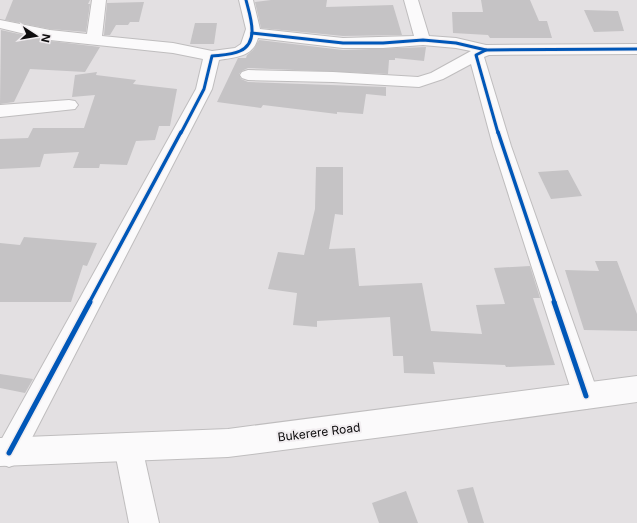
<svg xmlns="http://www.w3.org/2000/svg" width="637" height="523" font-family="Inter,sans-serif">
<rect width="100%" height="100%" fill="#e3e0e2"/>
<g fill="#c5c3c5">
<path d="M13 0H90L88 4H90L86 32 50 29 5 20Z"/>
<path d="M271 0H327L326 7 393 5 402 35 343 36 261 28 255 2Z"/>
<path d="M481 0H530L539 21H547L552 38H490L488 35 453 33 452 12H483Z"/>
<path d="M144 2 139 22H130L128 25H116L110 35H104L107 3Z"/>
<path d="M584 10 618 11 624 31 594 32Z"/>
<path d="M195 23H217L214 44H190Z"/>
<path d="M1 30 50 41 100 47 85 72 30 69 14 102 0 104Z"/>
<path d="M259 40 343 50 426 47 424 61 395 58V60H389L388 74 248 68 242 71 239 74 241 79 248 82 386 87V96L366 94 363 114 337 112V114L263 105 261 108 217 102 238 58H246L247 55 253 50Z"/>
<path d="M97 72 96 75 136 80 133 84 177 89 170 126H159L155 140 136 141 127 165 100 164 99 168H73L79 152 44 154 40 167 0 169V139L28 138 33 128H84L95 95 72 97 75 75Z"/>
<path d="M316 167H343V215L335 214 329 249 355 248 359 286 422 283 431 331 482 334 476 305 505 304 494 268 530 266 540 298H533L555 365 506 367 505 365 433 362 435 374 404 373 403 356H393L390 317 317 321V327L293 325 297 293 268 289 278 252 304 255 315 209Z"/>
<path d="M568 170 582 196 551 199 538 172Z"/>
<path d="M24 237 97 243 87 266 83 265 71 302H0V243L20 245Z"/>
<path d="M595 261H617L637 314V331L584 330 565 270 599 271Z"/>
<path d="M0 374 33 379 25 393 0 388Z"/>
<path d="M473 487 484 523H468L457 490Z"/>
<path d="M406 491 418 523H379L372 503Z"/>
</g>
<g fill="none" stroke-linecap="round" stroke-linejoin="round">
<g stroke="#bfbdbe" stroke-width="2">
<g id="minor">
<path d="M92 0H106L102 36 173 43 212 51 235 48 241 44 246 29 239 0H253L260 29 343 38 414 36 404 0H418L429 36 456 38 486 45 637 44V54L489 55 484 57 511 146 599 396 595 405 586 409 577 405 573 396 493 146 471 64 443 79 419 87 333 82 248 80 242 78 240 75 242 72 248 70 333 72 418 77 431 73 471 51 456 48 423 45 383 48H343L258 38C253 57 236 57 219 60L212 89 19 463 9 467 0 463V442L196 89 203 59 173 53 50 40 0 28V20L50 30 87 34Z"/>
<path d="M69 100 75 101 78 105 75 109 0 117V105Z"/>
<path d="M128 433 138 437 142 447 159 523H129L114 447 118 437Z"/>
</g>
</g>
<g stroke="#bfbdbe" stroke-width="2">
<path id="secondary" d="M637 376V402L406 434 228 457 0 466V438L228 429Z"/>
</g>
<use href="#minor" fill="#fbfafb" fill-rule="evenodd"/>
<use href="#secondary" fill="#fbfafb" fill-rule="evenodd"/>
<g stroke="#f1edf0" stroke-width="5">
<g id="cycleway-far2">
<path d="M252 33 343 43H383L423 40 456 43 486 50 637 49"/>
<path d="M486 50 476 55 498 133"/>
<path d="M181 133 204 89 212 56C220 55 232 55 240 51 260 42 250 16 246 0"/>
</g>
</g>
<g stroke="#f1edf0" stroke-width="6">
<g id="cycleway-far1">
<path d="M498 132 555 303"/>
<path d="M89 303 181 132"/>
</g>
</g>
<g stroke="#f1edf0" stroke-width="8">
<g id="cycleway">
<path d="M554 302 586 396"/>
<path d="M9 453 90 302"/>
</g>
</g>
<use href="#cycleway-far2" stroke="#0057b8" stroke-width="3"/>
<use href="#cycleway-far1" stroke="#0057b8" stroke-width="3.5"/>
<use href="#cycleway" stroke="#0057b8" stroke-width="5"/>
</g>
<g text-anchor="middle" dominant-baseline="central" stroke-width="4" stroke-linejoin="round" paint-order="stroke">
<g font-size="12" fill="#0e0d0e" stroke="#f1edf0">
<text transform="translate(319 432) rotate(-7)">Bukerere Road</text>
</g>
</g>
<g transform="translate(36 36) rotate(102)" stroke="#f1edf0" stroke-width="3" paint-order="stroke">
<path d="M0-3L7 15L0 10L-7 15Z" fill="#0e0d0e"/>
<text y="-6" font-size="11" font-weight="bold" text-anchor="middle" fill="#0e0d0e">N</text>
</g>
</svg>
